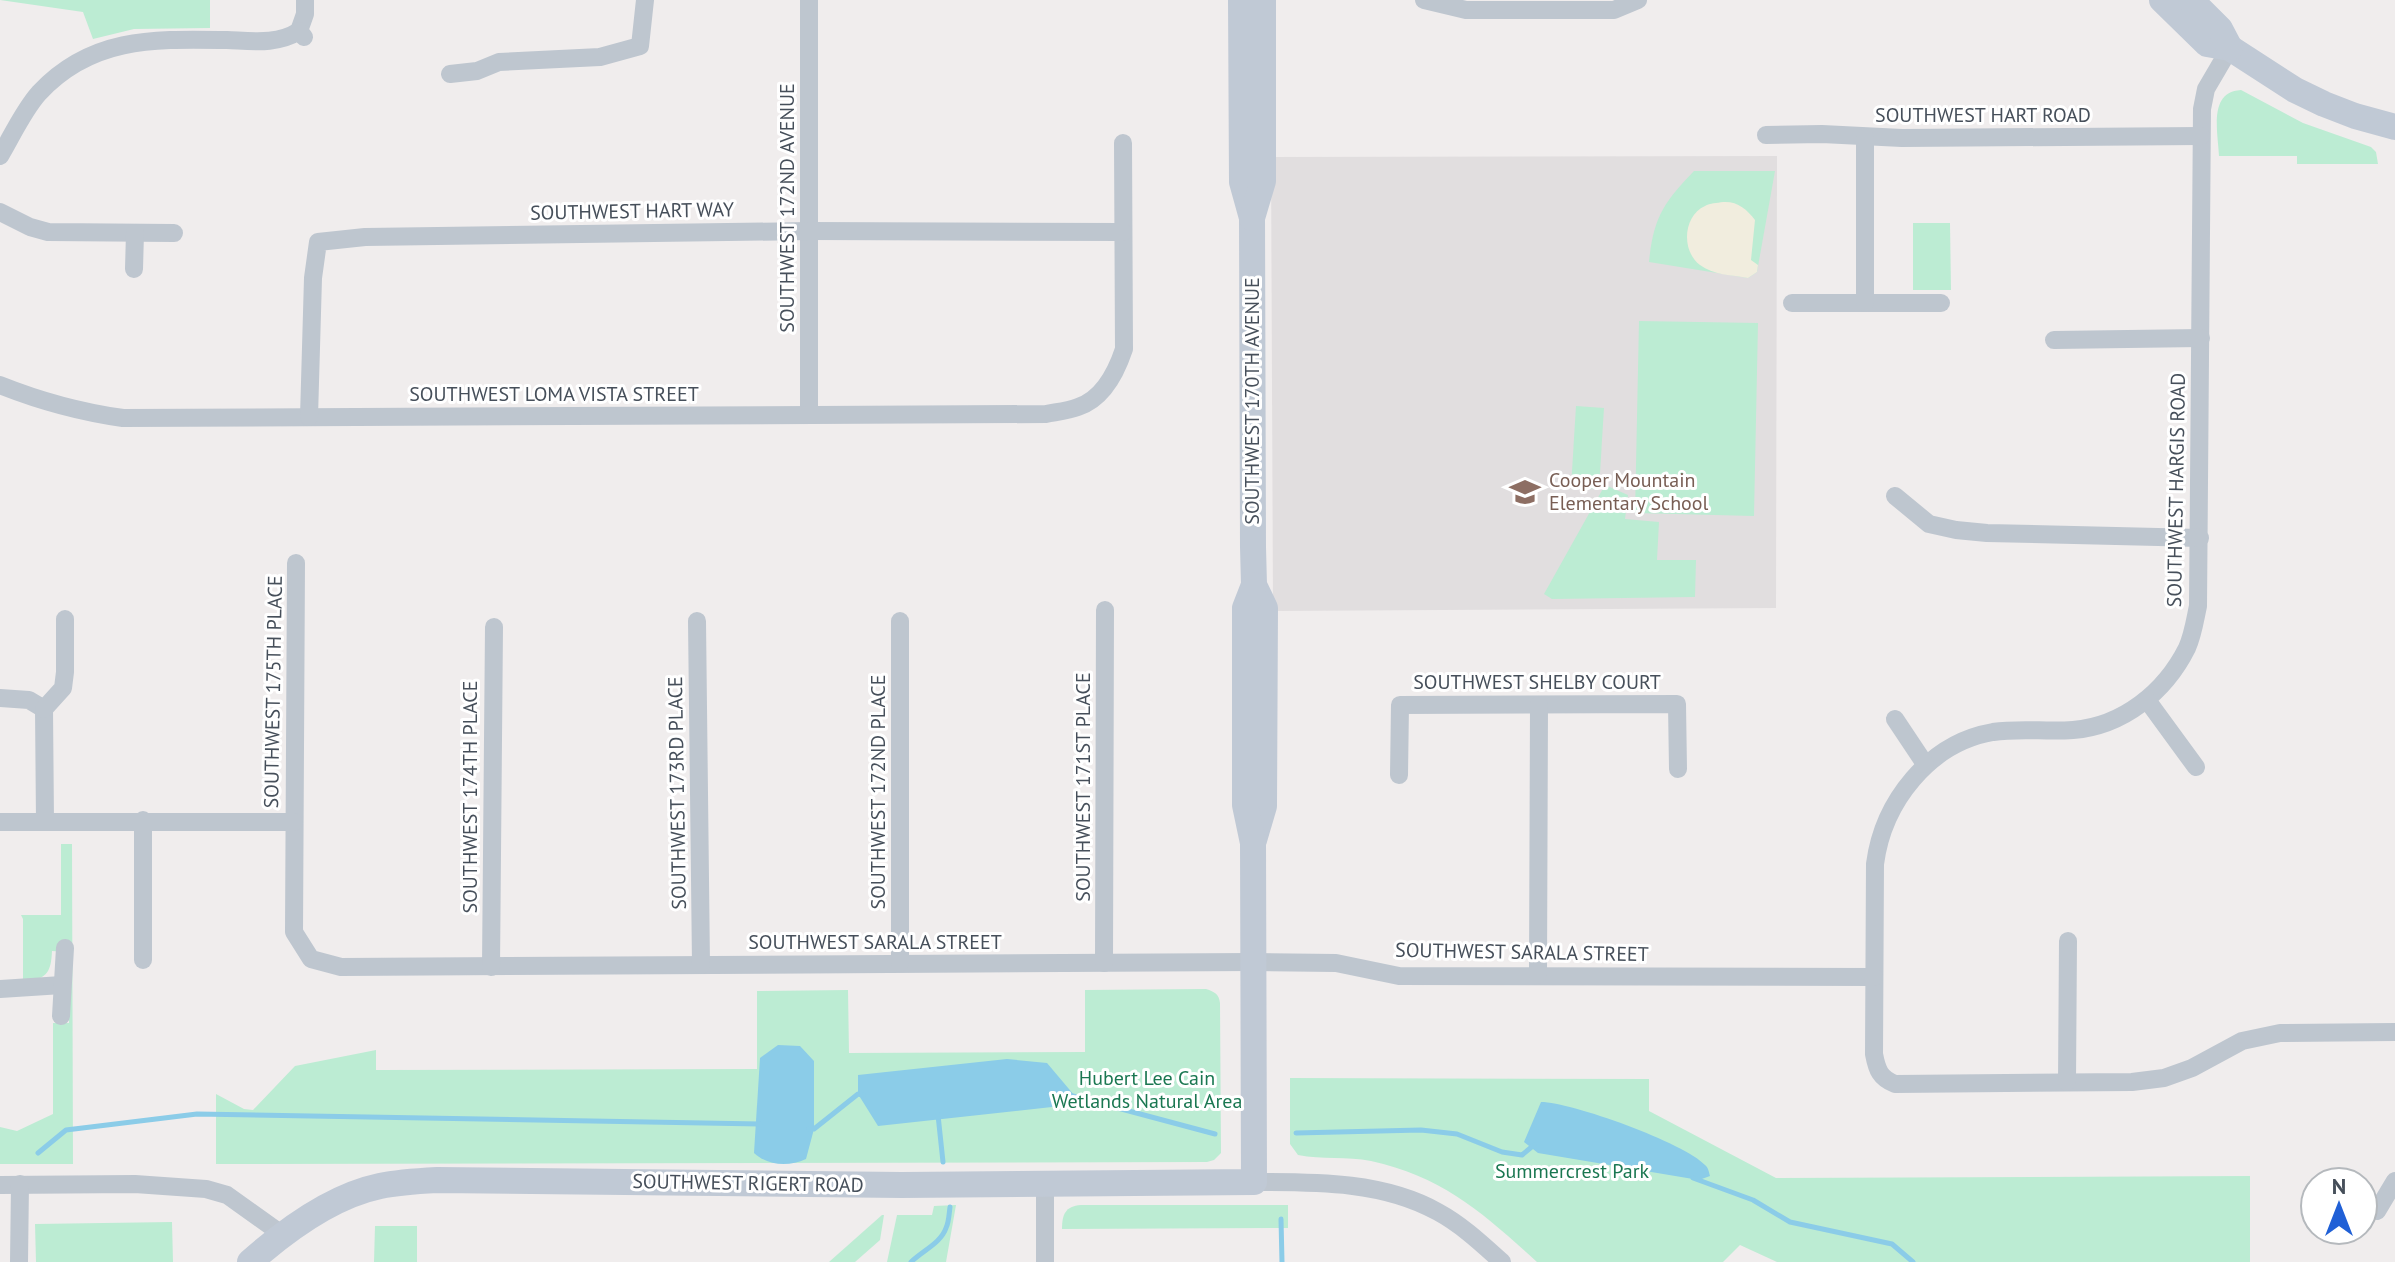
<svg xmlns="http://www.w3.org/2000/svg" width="2395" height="1262" font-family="'PT Sans',sans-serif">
<rect width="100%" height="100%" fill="#f0eded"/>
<path fill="#e1dedf" d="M1777 156 1776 608 1273 611 1271 157Z"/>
<g fill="#bcecd3">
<path d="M0 0H210V28L134 29 93 39 83 12Z"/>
<path d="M2241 90 2303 123 2371 147 2376 152 2378 164H2297V156H2219C2218 132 2208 92 2241 90Z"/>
<path d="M1694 171H1775L1757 272 1748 278 1649 262C1653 218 1664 202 1694 171Z"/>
<path d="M1913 223H1950L1951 290H1913Z"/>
<path d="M1639 321 1758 323 1754 516 1635 513Z"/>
<path d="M1576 406 1604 408 1599 489 1571 487Z"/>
<path d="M1605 485 1628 495 1625 519 1659 522 1657 560H1696L1695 597 1552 599 1544 594Z"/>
<path d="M61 844H72L73 1164H0V1127L17 1131 53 1114V1023H69V952L52 951C51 974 46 979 23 982V919L21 915H61Z"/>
<path d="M1206 989C1215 992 1219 994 1220 1003L1221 1153 1214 1160 1207 1162 216 1164V1094L244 1109 253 1110 295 1066 376 1050V1070L757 1069V991L848 990 849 1053 1085 1052V990Z"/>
<path d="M1290 1078 1649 1079V1111L1776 1178 2250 1176V1262H1777L1740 1245 1723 1262H1537C1484 1214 1444 1177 1371 1161 1347 1156 1322 1160 1298 1155L1290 1144Z"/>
<path d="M956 1205 946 1262H887L897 1215H932L934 1206Z"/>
<path d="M1081 1205H1288V1228L1062 1229C1062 1215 1065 1206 1081 1205Z"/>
<path d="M882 1215H884L880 1240 855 1262H829Z"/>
<path d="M172 1222 173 1262H36L35 1224Z"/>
<path d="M375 1226H417V1262H374Z"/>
</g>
<path fill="#f1edde" d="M1723 202C1737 201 1747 209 1755 220L1751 260 1758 265 1757 272 1748 278C1732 275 1713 275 1700 265 1681 251 1683 216 1705 206 1710 203 1717 203 1723 202Z"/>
<g fill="#8bcce8">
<path d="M778 1045 800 1046 814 1061V1129L806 1159C789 1167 768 1166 754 1153L760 1058Z"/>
<path d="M1007 1059 1047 1063 1074 1095 1052 1107 878 1126 858 1094V1075Z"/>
<path d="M1541 1102C1571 1102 1685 1143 1705 1165 1708 1167 1709 1172 1710 1176L1699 1180 1538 1153 1524 1142Z"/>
</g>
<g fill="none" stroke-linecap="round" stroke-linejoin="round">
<g stroke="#8bcce8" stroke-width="5">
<path d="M1069 1095 1215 1134"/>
<path d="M938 1115 943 1162"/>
<path d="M809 1129H814L858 1094 863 1095"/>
<path d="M1296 1133 1421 1130 1457 1134 1502 1152 1522 1155 1534 1145"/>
<path d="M38 1153 66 1130 197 1114 760 1124"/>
<path d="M1693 1178 1753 1200 1790 1222 1892 1244 1913 1262"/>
<path d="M1281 1219 1282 1262"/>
<path d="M911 1262C922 1251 941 1243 946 1228 949 1222 949 1214 950 1207"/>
</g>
<g stroke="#bec6cf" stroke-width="18">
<path d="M809 0V415"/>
<path d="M1424 0 1466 10H1614L1638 0"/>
<path d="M299 31 305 14V0"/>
<path d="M2230 48 2206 89 2202 109 2198 606C2195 620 2193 635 2187 648 2165 692 2123 726 2073 730 2046 732 2020 728 1993 732 1929 743 1883 802 1875 864L1874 1054C1877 1070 1880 1078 1895 1084L2132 1082 2164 1078 2192 1068 2242 1041 2280 1033 2395 1032"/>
<path d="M450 74 477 71 499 62 600 57 640 46 645 0"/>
<path d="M1766 135 1822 134 1902 138 2201 136"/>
<path d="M0 156C12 136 23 111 39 93 92 36 156 39 227 40 252 41 277 45 299 31L304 37"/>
<path d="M0 212 30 227 48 232 174 233"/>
<path d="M134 269 135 233"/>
<path d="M1792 303H1941"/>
<path d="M1865 303V137"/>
<path d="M2054 340 2201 338"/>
<path d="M0 385C40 401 81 412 123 418L1046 414C1056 412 1068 411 1078 407 1103 399 1116 373 1124 349L1123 143"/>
<path d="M309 417 313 278 318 242 365 237 810 231 1123 232"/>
<path d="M1895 496 1929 524 1956 530 1987 533 2200 538"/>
<path d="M296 563 294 932 311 959 341 967 1253 962 1336 963 1399 976 1874 977"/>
<path d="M697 621 701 965"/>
<path d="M900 621V963"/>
<path d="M0 698 29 700 44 709"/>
<path d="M2147 700 2196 767"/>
<path d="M44 709 45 821"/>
<path d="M44 709 63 688 65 672V619"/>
<path d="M1895 719 1925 764"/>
<path d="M1399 775 1400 705 1677 704 1678 769"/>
<path d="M143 820V960"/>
<path d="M0 822H294"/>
<path d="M1104 963 1105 610"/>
<path d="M491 967 494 627"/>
<path d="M1538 975 1539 705"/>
<path d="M0 989 62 985"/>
<path d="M61 1016 65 948"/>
<path d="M2067 1082 2068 941"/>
<path d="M1254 1182C1315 1182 1383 1181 1438 1212 1462 1225 1482 1244 1502 1262"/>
<path d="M0 1185 135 1184 206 1189 227 1195 283 1235"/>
<path d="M2377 1211 2395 1181"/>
<path d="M19 1262 20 1184"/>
<path d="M1045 1262V1183"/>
</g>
<g stroke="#c0c9d5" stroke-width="26">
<path d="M1241 0 1242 182 1252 218 1253 547 1254 585 1265 608 1264 806 1254 840"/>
<path d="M2162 0 2207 44 2230 48 2295 90 2324 104 2355 116 2395 127"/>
<path d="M2191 0 2220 29 2230 48"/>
<path d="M1252 218 1263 181V0"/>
<path d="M250 1262C286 1230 332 1196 380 1186 399 1182 418 1181 437 1180L902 1185 1254 1182 1253 843 1245 805V608L1254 585"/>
</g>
</g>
<defs>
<g id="school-bare" transform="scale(2.4)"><path d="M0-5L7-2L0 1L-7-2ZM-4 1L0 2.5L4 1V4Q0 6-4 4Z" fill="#8d6e63" stroke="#fff" stroke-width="2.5" paint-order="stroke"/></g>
</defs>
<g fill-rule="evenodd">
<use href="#school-bare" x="1525" y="492"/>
</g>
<g text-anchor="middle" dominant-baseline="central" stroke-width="6" stroke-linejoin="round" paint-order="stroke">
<g font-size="20" fill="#464f5a" stroke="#fff">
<text x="1983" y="115">SOUTHWEST HART ROAD</text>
<text transform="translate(787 208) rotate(-90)">SOUTHWEST 172ND AVENUE</text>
<text transform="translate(632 211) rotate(-1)">SOUTHWEST HART WAY</text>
<text x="554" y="394">SOUTHWEST LOMA VISTA STREET</text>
<text transform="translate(1252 401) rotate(-90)">SOUTHWEST 170TH AVENUE</text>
<text transform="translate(2176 490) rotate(-89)">SOUTHWEST HARGIS ROAD</text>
<text x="1537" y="682">SOUTHWEST SHELBY COURT</text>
<text transform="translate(273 692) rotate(-89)">SOUTHWEST 175TH PLACE</text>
<text transform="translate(1083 787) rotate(-90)">SOUTHWEST 171ST PLACE</text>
<text transform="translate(878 792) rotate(-90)">SOUTHWEST 172ND PLACE</text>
<text transform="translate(677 793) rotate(-91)">SOUTHWEST 173RD PLACE</text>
<text transform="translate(470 797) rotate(-90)">SOUTHWEST 174TH PLACE</text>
<text x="875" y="942">SOUTHWEST SARALA STREET</text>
<text transform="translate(1522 952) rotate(1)">SOUTHWEST SARALA STREET</text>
<text transform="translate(748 1183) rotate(1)">SOUTHWEST RIGERT ROAD</text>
</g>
<g font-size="20" fill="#785e54" stroke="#fff" text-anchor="start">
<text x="1549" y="480">Cooper Mountain<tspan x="1549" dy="23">Elementary School</tspan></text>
</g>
<g font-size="20" fill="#1a7751" stroke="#fff">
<text x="1147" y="1078">Hubert Lee Cain<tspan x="1147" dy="23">Wetlands Natural Area</tspan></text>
<text x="1572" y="1171">Summercrest Park</text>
</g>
</g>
<g transform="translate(2339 1206)"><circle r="38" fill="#ffffff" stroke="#b5b9bd" stroke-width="2"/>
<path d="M0-6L14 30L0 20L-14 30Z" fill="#2060d6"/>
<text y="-12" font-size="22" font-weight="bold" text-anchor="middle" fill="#464f5a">N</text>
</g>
</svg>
